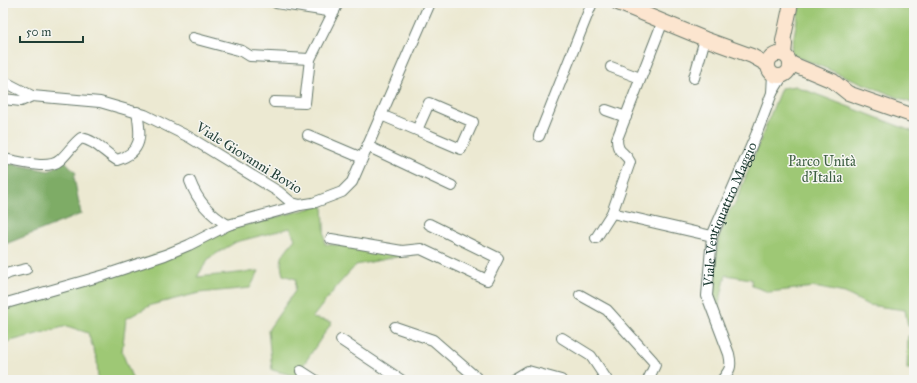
<svg xmlns="http://www.w3.org/2000/svg" width="917" height="383" font-family="'IM FELL Great Primer',serif">
<rect width="100%" height="100%" fill="#f6f6f2"/>
<filter id="ink" filterUnits="userSpaceOnUse"><feTurbulence type="fractalNoise" baseFrequency=".025" numOctaves="2"/><feDisplacementMap in="SourceGraphic" scale="8" xChannelSelector="R" yChannelSelector="G"/><feConvolveMatrix kernelMatrix="1 2 1 2 8 2 1 2 1" color-interpolation-filters="sRGB"/></filter>
<filter id="wash" filterUnits="userSpaceOnUse"><feTurbulence type="fractalNoise" baseFrequency=".012" numOctaves="4" result="noise"/><feDisplacementMap in="SourceGraphic" scale="16" xChannelSelector="R" yChannelSelector="G"/><feGaussianBlur stdDeviation="0.9" result="paint"/><feColorMatrix in="noise" values="0 0 0 0 0 0 0 0 0 0 0 0 0 0 0 0 0 1.4 0 .05"/><feComposite in="paint" operator="in"/></filter>
<g filter="url(#wash)">
<rect width="100%" height="100%" fill="#ece9d2"/>
<g fill="#9ec874" stroke="#5e8254">
<path d="M800 3H914V104L795 56 791 53Z"/>
<path d="M795 86 914 132V327L908 326 905 310 868 305 845 293 814 287 769 292 752 286 751 279 726 275 717 313 711 292 718 241 729 211 735 204 781 88Z"/>
<path d="M323 205 325 244 416 253 356 265 338 285 312 318 332 322 296 376 272 370 268 330 295 291 296 279 283 275C278 256 284 253 295 239L290 228 236 242 209 258 197 277 259 271 250 288 199 293 151 305 126 319 122 352 133 380H98L97 360 88 333 67 326 3 343V309L226 230Z"/>
<path d="M908 336H914V369H907Z"/>
</g>
<path fill="#7eac66" stroke="#4e744d" d="M65 161 76 173 74 177 81 214 3 245V162L49 171Z"/>
</g>
<g filter="url(#ink)">
<g fill="none" stroke-linecap="round" stroke-linejoin="round">
<g stroke="#67796b" stroke-width="12">
<g id="minor">
<path d="M276 3 334 12"/>
<path d="M193 38 242 51 250 56 310 59"/>
<path d="M611 67 640 78"/>
<path d="M694 78 705 39"/>
<path d="M3 81 32 96 100 102 145 115 189 137 279 192 292 203 300 205 313 203 342 192 352 182 430 3"/>
<path d="M772 93 773 74"/>
<path d="M3 99 21 101 32 96"/>
<path d="M274 102 305 103 310 59 338 3"/>
<path d="M606 110 626 117"/>
<path d="M381 115C408 126 435 138 461 149L473 122 429 103 417 130"/>
<path d="M308 135 362 158"/>
<path d="M539 136 592 3"/>
<path d="M367 146 452 186"/>
<path d="M3 159C18 161 48 171 60 160 68 153 73 144 81 138 95 140 105 153 117 160 143 152 141 136 137 112"/>
<path d="M190 181C197 200 210 215 228 225"/>
<path d="M612 213 712 236"/>
<path d="M596 238 612 213 630 162C625 151 617 154 617 139L663 21"/>
<path d="M331 239 402 251 421 249 487 280 498 258 429 224"/>
<path d="M3 276 9 273 26 269"/>
<path d="M580 295 607 310 653 361 655 365 648 380"/>
<path d="M3 304 105 275 165 255 189 245 228 225 300 205"/>
<path d="M395 327 433 340 479 380"/>
<path d="M562 338 591 356 607 380"/>
<path d="M341 340 401 380"/>
<path d="M301 371 315 380"/>
<path d="M513 380 528 371 561 380"/>
<path id="s1" d="M722 380C730 370 732 367 729 354L707 296 712 236 756 135 772 93 783 75"/>
</g>
</g>
<g stroke="#67796b" stroke-width="16">
<g id="secondary">
<path d="M618 3 705 39 752 56 768 65"/>
<circle cx="779" cy="65" r="11"/>
<path d="M784 54 785 44 783 41 791 3"/>
<path d="M790 63 833 81 848 93 914 116"/>
</g>
</g>
<use href="#minor" stroke="#fff" stroke-width="10"/>
<use href="#secondary" stroke="#fce5cf" stroke-width="14"/>
</g>
</g>
<g text-anchor="middle" dominant-baseline="central" stroke-width="3" stroke-linejoin="round" paint-order="stroke">
<g font-size="14" fill="#1f3d34" stroke="#f6f6f2">
<text transform="translate(249 158) rotate(32)">Viale Giovanni Bovio</text>
<text stroke="none"><textPath href="#s1" startOffset="176">Viale Ventiquattro Maggio</textPath></text>
</g>
<g font-size="14" fill="#3f6044" stroke="#f6f6f2">
<text x="822" y="161">Parco Unità<tspan x="822" dy="16">d'Italia</tspan></text>
</g>
</g>
<rect width="917" height="383" fill="none" stroke="#f6f6f2" stroke-width="16"/>
<path d="M20 36v6h63v-6" fill="none" stroke="#1f3d34" stroke-width="2"/>
<text x="26" y="36" font-size="12" fill="#1f3d34" stroke="#f6f6f2" stroke-width="3" paint-order="stroke">50 m</text>
</svg>
